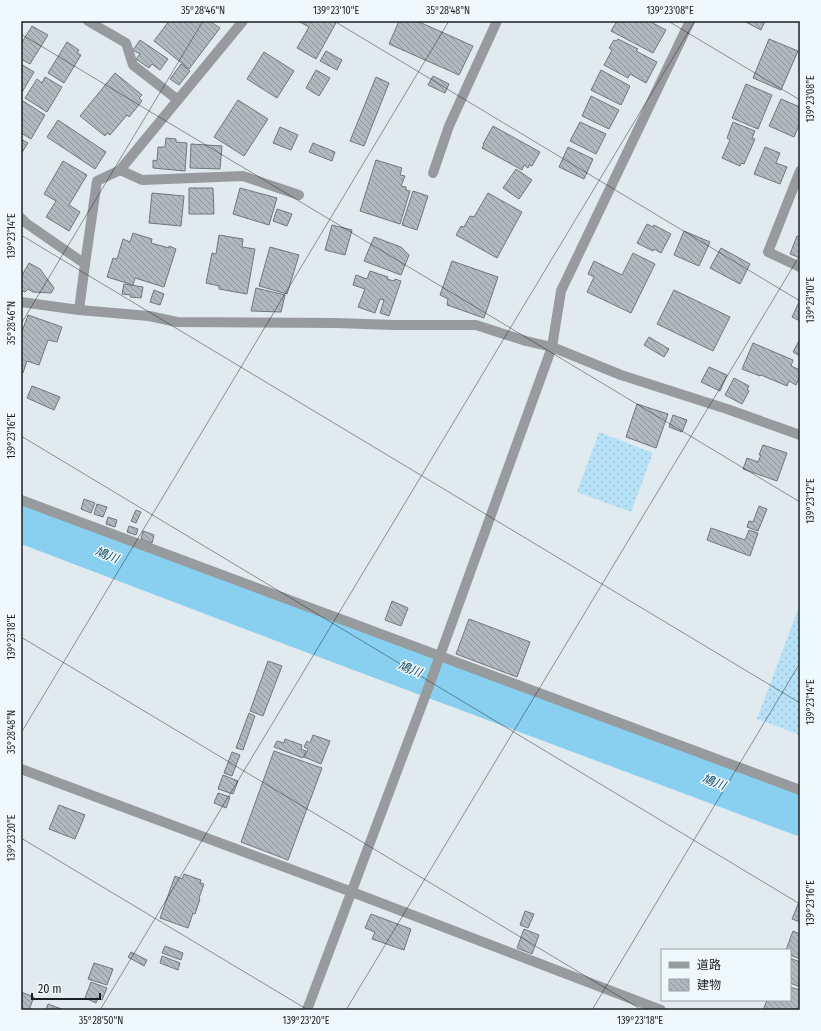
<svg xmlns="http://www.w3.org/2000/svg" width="821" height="1031" font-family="'Fira Sans Condensed','Noto Sans JP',sans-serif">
<defs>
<pattern id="grass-dots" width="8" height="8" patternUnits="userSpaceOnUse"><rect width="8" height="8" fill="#b7e1f6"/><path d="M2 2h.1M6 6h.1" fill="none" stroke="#9dc1d3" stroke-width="1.8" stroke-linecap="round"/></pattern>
<pattern id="building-back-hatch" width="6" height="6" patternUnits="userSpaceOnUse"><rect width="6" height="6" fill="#b0b9be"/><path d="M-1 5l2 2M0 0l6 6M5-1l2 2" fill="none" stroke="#8e969a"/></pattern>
</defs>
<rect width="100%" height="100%" fill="#e1eaef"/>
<g fill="url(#grass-dots)">
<path d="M599 432 653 453 631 512 577 492Z"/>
<path d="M800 604V735L757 719Z"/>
</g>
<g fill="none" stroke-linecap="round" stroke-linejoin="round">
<path stroke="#89cff0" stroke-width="41" d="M21 522 316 634 800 815"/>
</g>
<g fill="url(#building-back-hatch)" stroke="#6f777b">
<path d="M169 21H212L211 22 220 28 189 69 154 41Z"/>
<path d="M298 21H337L316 59 297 48 309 27Z"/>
<path d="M399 21H417L473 46 459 75 389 44Z"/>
<path d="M617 21H649L666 30 653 53 611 31Z"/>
<path d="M744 21H765L761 30Z"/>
<path d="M32 26 48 35 30 64 21 59V44Z"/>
<path d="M618 39 638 49 636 51 657 62 646 83 630 74 628 78 604 65 612 50 609 48 614 40 616 41Z"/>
<path d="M769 39 798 51 781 90 753 78Z"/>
<path d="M140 40 168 59 160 70 152 64 149 68 136 59 140 54 133 50Z"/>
<path d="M67 42 79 50 77 53 81 55 64 83 48 73Z"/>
<path d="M326 51 342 60 337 70 320 61Z"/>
<path d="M264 52 294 71 277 98 247 79Z"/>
<path d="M21 64 34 72 21 94Z"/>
<path d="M181 64 190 71 179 85 170 79Z"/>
<path d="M316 70 330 78 319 96 306 88Z"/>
<path d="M601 70 630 86 621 105 591 90Z"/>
<path d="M115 73 142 95 139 98 142 101 129 117 127 115 110 135 107 133 105 136 80 116Z"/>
<path d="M433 76 449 84 445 93 428 85Z"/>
<path d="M45 77 62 87 47 112 25 98 37 79 42 83Z"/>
<path d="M376 77 389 83 364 146 350 141Z"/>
<path d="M746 84 772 95 758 129 732 118Z"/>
<path d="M591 96 619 110 609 129 582 116Z"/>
<path d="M781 99 800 107 799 112 800 113V123L794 137 769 126Z"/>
<path d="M238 100 268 119 244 156 214 137Z"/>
<path d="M23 101 45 115 31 139 21 133V105Z"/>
<path d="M58 120 106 152 95 169 47 137Z"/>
<path d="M580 122 606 134 596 154 570 141Z"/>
<path d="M733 122 755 131 752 138 755 139 744 164 741 163 740 166 722 158 730 140 727 138Z"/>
<path d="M493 126 540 152 532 166 529 165 528 168 524 165 522 170 482 148 484 144H483Z"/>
<path d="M280 127 298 135 291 150 273 143Z"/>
<path d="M166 138 176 139V142L187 143 185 171 153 168V160L157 161 158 147H165Z"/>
<path d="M21 139 28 143 21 154Z"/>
<path d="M313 143 335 152 332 161 309 152Z"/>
<path d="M191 144 222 146 220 169 190 168Z"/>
<path d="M568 147 593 159 584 179 559 167Z"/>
<path d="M765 147 780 153 776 163 787 167 780 184 754 174Z"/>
<path d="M376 160 402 168 400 175 405 176 401 186 406 187V190L410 191 400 224 360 211Z"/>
<path d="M63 161 87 175 69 205 80 212 69 231 46 217 56 201 44 194Z"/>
<path d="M516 169 532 180 519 199 503 188Z"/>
<path d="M189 188H213L214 214H189Z"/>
<path d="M240 188 277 198 269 225 233 214Z"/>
<path d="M413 191 428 196 417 230 402 225Z"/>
<path d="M152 193 184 196 181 226 149 223Z"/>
<path d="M488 193 522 212 497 258 456 235 461 226 464 227 470 216 474 217Z"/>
<path d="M277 209 292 214 287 226 273 221Z"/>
<path d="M647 224 653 227 654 225 671 234 661 253 654 249 653 251 637 243Z"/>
<path d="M332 225 352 230 345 255 325 250Z"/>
<path d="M684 231 710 242 699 266 674 255Z"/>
<path d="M133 233 152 239 151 243 169 248V246L176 249 164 287 135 278 133 285 107 277 113 258 117 259 123 239 130 242Z"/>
<path d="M219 235 243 239 242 247 255 249 247 294 219 289V286L206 283 212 253 216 254Z"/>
<path d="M797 236 800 237V258L790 254Z"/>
<path d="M374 237 401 247 409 255 401 275 364 261Z"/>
<path d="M270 247 299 255 287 294 259 286Z"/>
<path d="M721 248 750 264 740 284 710 268Z"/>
<path d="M633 253 655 264 631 313 587 292 594 277 588 274 594 261 622 275Z"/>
<path d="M452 261 498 277 484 318 447 305 448 299 440 295Z"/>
<path d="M29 263 40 269 54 288 51 293 33 292 28 289 25 292 21 290V277Z"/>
<path d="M370 271 388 277 387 279 394 281 395 279 401 281 389 316 380 313 384 300 380 299 375 313 358 307 365 289 353 285 356 275 367 279Z"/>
<path d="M124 284 143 287 141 298 130 297 131 295 122 294Z"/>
<path d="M256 288 285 295 281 312 251 311Z"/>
<path d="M154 290 164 294 160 305 150 302Z"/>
<path d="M674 290 730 317 713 351 657 324Z"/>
<path d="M800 300V321L792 317Z"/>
<path d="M28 315 62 327 57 342 48 340 39 365 27 361 23 373 21 372V334Z"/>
<path d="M649 337 669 349 664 357 644 345Z"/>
<path d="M800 339V356L793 352Z"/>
<path d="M753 343 793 360 791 366 800 370V376L796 385 789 381 787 386 761 375 760 376 742 369Z"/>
<path d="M709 367 727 375 720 391 701 382Z"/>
<path d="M734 378 749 386 747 390 749 391 742 404 725 395Z"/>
<path d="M32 386 60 397 54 410 27 398Z"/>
<path d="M637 404 668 414 656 448 626 437Z"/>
<path d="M673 415 687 420 682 432 669 427Z"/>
<path d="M763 445 787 453 777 481 743 469 747 458 758 462 761 455H759Z"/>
<path d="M84 499 95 503 91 513 81 509Z"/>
<path d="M97 504 107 507 103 517 94 514Z"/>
<path d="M759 506 767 509 758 531 747 527 749 521 753 522Z"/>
<path d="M136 510 141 512 136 523 131 521Z"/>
<path d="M108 517 117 520 115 527 106 524Z"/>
<path d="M129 526 138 529 136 535 127 532Z"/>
<path d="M711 528 745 540 749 530 758 533 750 556 707 540Z"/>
<path d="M143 531 154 535 152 543 141 539Z"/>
<path d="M392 601 408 608 401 626 385 620Z"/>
<path d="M469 619 530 642 517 677 456 654Z"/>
<path d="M268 661 282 666 263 716 250 711Z"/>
<path d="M249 713 255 716 243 750 236 748Z"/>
<path d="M313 735 330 741 321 764 304 757 308 749 304 747 307 741 310 743Z"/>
<path d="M285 739 302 745 301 749 306 751 303 758 274 747 277 741 284 743Z"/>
<path d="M274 751 322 768 288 860 241 842Z"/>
<path d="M232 752 240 755 232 776 224 773Z"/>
<path d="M223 775 238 781 233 794 218 789Z"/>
<path d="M218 793 230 797 226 808 214 803Z"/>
<path d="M59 805 85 815 75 839 49 829Z"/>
<path d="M184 874 201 880 200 883 204 884 199 898 200 899 195 914 193 913 188 928 160 918 175 876 182 879Z"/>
<path d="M799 902H800V922L792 919Z"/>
<path d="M525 911 534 914 528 928 520 925Z"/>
<path d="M371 914 411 929 404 950 372 939 375 932 365 928Z"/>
<path d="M524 929 539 935 532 954 517 948Z"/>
<path d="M793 931 800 934V959L790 955V950H786Z"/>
<path d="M165 946 183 953 181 960 162 953Z"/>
<path d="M131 952 147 960 144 966 128 957Z"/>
<path d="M162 956 180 963 178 970 160 963Z"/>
<path d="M790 958 800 962V987L790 983Z"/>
<path d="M94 963 113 969 107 985 88 979Z"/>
<path d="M91 982 107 988 102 1000 98 998 96 1003 85 998Z"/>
<path d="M790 987 800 990V1010H763L767 1000H790Z"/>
<path d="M21 992 34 997 29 1010H21Z"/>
<path d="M48 1004 64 1010H46Z"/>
</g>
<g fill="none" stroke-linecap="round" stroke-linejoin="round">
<path stroke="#979b9d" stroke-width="10" d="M120 170 142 180 243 176 299 195"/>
<g stroke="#979b9d" stroke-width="10">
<path d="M88 21 126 43 133 65 178 100"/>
<path d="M800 171 768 252 800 267"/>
<path d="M433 173 449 126 497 21"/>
<path d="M21 218 26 223 85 264 79 310"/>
<path d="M85 264 97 181 120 170 243 21"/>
<path d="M21 302 79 310 149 316 177 322 336 323 394 325H476L526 341 552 347 621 375 727 409 800 435"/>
<path d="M21 500 800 790"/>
<path d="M21 769 352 892 661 1010"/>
<path d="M307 1010 426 694 552 347 561 291 690 21"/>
</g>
</g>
<path fill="none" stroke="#1c1f21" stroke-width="1" stroke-opacity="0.45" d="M334 21 800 301M668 21 800 100M21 34 800 502M21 235 800 703M21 324 203 21M21 436 800 904M21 637 642 1010M21 733 449 21M21 838 308 1010M100 1010 695 21M346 1010 800 255M592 1010 800 663"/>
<g text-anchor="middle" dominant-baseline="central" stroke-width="3" stroke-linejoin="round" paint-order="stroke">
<g font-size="12" font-style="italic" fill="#104a60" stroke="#eef8fd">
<text transform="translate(107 555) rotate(21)">鳩川</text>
<text transform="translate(410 669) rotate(21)">鳩川</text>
<text transform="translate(714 782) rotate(21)">鳩川</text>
</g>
</g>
<rect width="821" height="1031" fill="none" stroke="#eef8fd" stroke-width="44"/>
<rect x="661" y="949" width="130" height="52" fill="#eef8fd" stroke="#9aa1a5"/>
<rect x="669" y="962" width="20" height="6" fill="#979b9d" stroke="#9aa1a5"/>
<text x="697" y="969" font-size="12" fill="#1c1f21">道路</text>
<rect x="669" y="979" width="20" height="12" fill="url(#building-back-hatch)" stroke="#9aa1a5"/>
<text x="697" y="989" font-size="12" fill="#1c1f21">建物</text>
<path d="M32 993v6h68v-6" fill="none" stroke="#1c1f21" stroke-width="2"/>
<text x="38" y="993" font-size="12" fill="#1c1f21" stroke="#eef8fd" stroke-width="3" paint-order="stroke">20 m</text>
<rect x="22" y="22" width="777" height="987" fill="none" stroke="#1c1f21" stroke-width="1.5"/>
<g font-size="10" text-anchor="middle" fill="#1c1f21">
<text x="203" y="14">35°28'46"N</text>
<text x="336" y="14">139°23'10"E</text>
<text x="448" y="14">35°28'48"N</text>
<text x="670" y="14">139°23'08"E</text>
<text transform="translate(810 99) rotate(-90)" y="4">139°23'08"E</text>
<text transform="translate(11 236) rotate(-90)" y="4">139°23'14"E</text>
<text transform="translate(810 300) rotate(-90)" y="4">139°23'10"E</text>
<text transform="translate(11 323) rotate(-90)" y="4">35°28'46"N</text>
<text transform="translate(11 436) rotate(-90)" y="4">139°23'16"E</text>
<text transform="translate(810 501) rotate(-90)" y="4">139°23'12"E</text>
<text transform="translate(11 637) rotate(-90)" y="4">139°23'18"E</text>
<text transform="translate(810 702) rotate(-90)" y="4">139°23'14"E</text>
<text transform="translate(11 732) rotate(-90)" y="4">35°28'48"N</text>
<text transform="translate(11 838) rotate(-90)" y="4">139°23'20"E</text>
<text transform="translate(810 903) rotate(-90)" y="4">139°23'16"E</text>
<text x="101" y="1024">35°28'50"N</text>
<text x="306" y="1024">139°23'20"E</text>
<text x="640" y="1024">139°23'18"E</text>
</g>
</svg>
